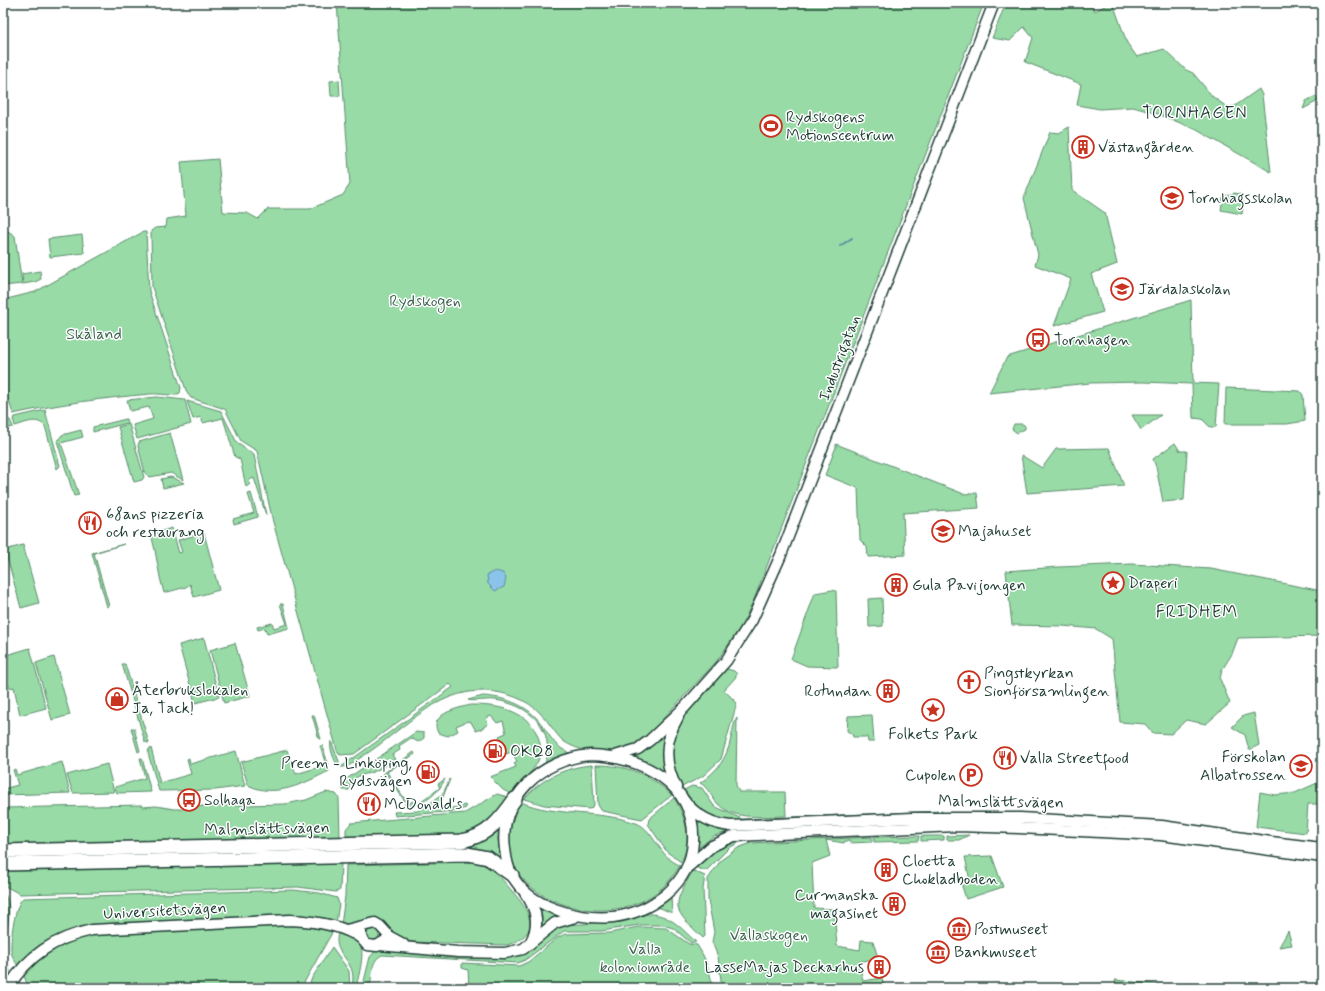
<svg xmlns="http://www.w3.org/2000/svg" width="1325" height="991" font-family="Mynerve,sans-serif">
<rect width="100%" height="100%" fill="#fff"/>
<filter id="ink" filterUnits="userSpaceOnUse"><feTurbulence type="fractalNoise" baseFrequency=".025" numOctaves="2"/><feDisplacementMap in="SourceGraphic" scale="8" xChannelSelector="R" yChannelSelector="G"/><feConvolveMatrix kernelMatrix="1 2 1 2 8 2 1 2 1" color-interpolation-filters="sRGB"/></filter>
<g filter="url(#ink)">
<g fill="#98dba6" stroke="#5c8c6d">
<path d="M337 3H984L755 597 742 625 716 662 647 736C639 741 632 747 623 750 605 755 577 752 562 740 554 732 549 722 541 714 527 699 506 692 486 691 434 689 401 733 360 758 354 762 348 768 341 767L453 687 450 684 354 754 340 755 337 750 273 522 257 451 241 441 225 409 191 398 187 393 152 287 151 231 155 228 166 227 167 219 186 216 181 162 218 159 223 212 247 213 258 219 268 209H310L343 195 350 184Z"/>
<path d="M1006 3H1091L1095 11 1110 3H1113L1127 43 1137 57 1164 49 1186 70 1193 73 1213 97 1227 107 1235 106 1259 89 1262 95 1271 172 1195 129 1158 114 1133 107 1100 109 1077 105 1081 84 1025 62 1033 38 1024 27 1010 41 992 38Z"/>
<path d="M339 80 340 96H331L330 81Z"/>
<path d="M1316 96 1318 101 1303 109 1306 101Z"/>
<path d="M1069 127 1072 190 1105 213 1117 264 1091 274 1103 312 1054 326 1071 279 1035 265 1038 255 1024 198 1050 132 1059 133Z"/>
<path d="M1234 193 1240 194 1239 201 1244 202 1242 214 1221 210 1223 197Z"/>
<path d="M3 231H8L15 236 22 284 3 286Z"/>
<path d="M143 232H146L149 291 181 388 180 393C173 397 159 393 150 394 104 398 58 404 13 414L3 381V300L35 292Z"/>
<path d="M82 235 84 253 50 257 48 239Z"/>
<path d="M40 271 41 279 35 282 23 284 22 274Z"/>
<path d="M1191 300 1193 383 1219 384 1216 427H1210L1202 419 1193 418 1192 384 1143 382 1090 383 989 393 1007 357Z"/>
<path d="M1226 388 1300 391 1303 395 1305 421 1287 424H1225Z"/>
<path d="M157 397 185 400 191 424 137 439 133 425 153 419 149 407 130 411 127 400Z"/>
<path d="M187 401 221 411 237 443 254 455 266 515 254 478 249 480 250 484 246 487 240 459 235 457 223 418 203 423 201 417 193 419Z"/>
<path d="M45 410 60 466 57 469 45 426C36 417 26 423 15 426L13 419 15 417Z"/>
<path d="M1132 415H1161L1141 430Z"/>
<path d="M3 419 10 420 13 427 3 429Z"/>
<path d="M126 419 127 423 93 432V427Z"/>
<path d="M129 424 144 477 142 480 134 482 118 427Z"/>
<path d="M1014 424H1023L1025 426V429L1017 433 1012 429Z"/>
<path d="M81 430 83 437 61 443 79 495 74 496 57 441 62 435Z"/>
<path d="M170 433 183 480 171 473 150 477 145 473 138 446 139 442Z"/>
<path d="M1175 443 1180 451H1187L1184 500 1163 502 1156 467 1153 459Z"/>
<path d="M836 444 964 494 977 493 979 508 903 513 905 555 868 557 867 547 860 540 858 488 825 475 836 447Z"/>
<path d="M1109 448 1124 486 1027 493 1021 455 1042 468 1056 449Z"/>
<path d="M171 477 184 483 163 488 161 479Z"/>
<path d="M251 493 258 517 234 524 233 519 254 513 248 494Z"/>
<path d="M172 528 179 553 182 552 178 540 204 533 219 590 194 597 190 584 186 587 164 593C158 574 157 554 151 534Z"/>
<path d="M124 544 94 553 109 606 107 607 92 553Z"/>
<path d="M23 545 39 603 21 608 5 550Z"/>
<path d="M1132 564 1211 569 1322 591V636L1238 638 1232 654 1222 670 1220 679 1230 703 1206 724 1186 720 1171 734 1153 733 1145 724 1120 722 1112 639 1096 629 1063 626 1012 625 1006 571 1059 567Z"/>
<path d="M832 590 836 591 838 667 807 666 791 659 815 593Z"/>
<path d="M882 598 883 626 869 627 868 599Z"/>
<path d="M280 604H283L289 628 267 634 265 628 258 630 257 627 272 623 274 628 287 624Z"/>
<path d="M204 638 219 697 195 703 179 645Z"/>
<path d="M235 643 250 696 224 703 210 650Z"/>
<path d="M30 648 46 708 20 715 14 687 9 688 3 666V656Z"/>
<path d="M54 657 70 715 52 720 36 663Z"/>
<path d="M122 664H125L149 743 145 742Z"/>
<path d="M727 669 734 671 737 674 735 678 724 690 737 703 721 759 703 776 682 787C651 738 695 702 727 669Z"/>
<path d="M483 696C503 697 526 704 539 721 552 737 551 744 571 754L545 764C556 728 529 705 495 700 486 699 474 702 468 700Z"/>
<path d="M471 705C496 705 525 709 537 734 541 743 542 752 538 761 532 774 519 783 511 794L503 790 490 777 516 767 514 763 517 761 511 752 506 754 499 736 506 733 503 721 497 723 491 716 486 718 488 724 481 729 476 731 471 722 468 721 456 726 458 731 448 736 438 733C428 714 458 708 471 705Z"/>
<path d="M1254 713 1259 745 1249 750 1245 735 1232 727 1243 716Z"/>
<path d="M312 715H314L321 739H319Z"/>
<path d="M872 715 874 742H868L867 737H853L852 734 847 731 848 716Z"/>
<path d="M737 718 736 785 739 792H785L786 816C764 816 735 821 718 804 711 797 708 787 700 783 717 771 727 759 731 738 733 731 733 724 737 718Z"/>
<path d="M671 723 662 750 668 777 628 757Z"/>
<path d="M131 728H134L140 751 138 752Z"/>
<path d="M416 732 424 733V738L418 742 411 738 399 746 400 750 392 755 395 759C389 763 382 768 375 771 364 776 350 774 349 790H343L342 784 345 780Z"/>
<path d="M331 741 339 761 338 766C334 760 329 748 331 741Z"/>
<path d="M320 746H323L329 771C305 783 275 799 248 785L241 762 287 750 296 774 326 765Z"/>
<path d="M151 748 160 783 191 774 187 759 189 758 190 764 236 751 245 786 215 790 159 791 148 753 149 749Z"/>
<path d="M414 752 415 754 387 772 408 804 413 801 415 805 440 788 438 784 445 779C438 795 420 808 403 806L406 803 387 775 383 777V775L384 773Z"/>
<path d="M140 758H142L151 792 117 793 115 787 145 778Z"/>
<path d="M62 762 70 793 3 795V789L18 785 13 770 15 769 17 775Z"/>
<path d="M107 764 114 792 73 793 67 775Z"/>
<path d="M592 765 594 805 590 809 544 805 524 799C541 779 565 767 592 765Z"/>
<path d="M596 765C627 765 649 774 672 795L642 819 602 811 598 805Z"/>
<path d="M450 779 441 802 440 809H448L465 805 466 808 457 811 395 816 394 812 418 811 442 795Z"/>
<path d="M1317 783 1320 804H1308L1306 833 1256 827 1260 792 1275 795 1295 793Z"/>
<path d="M692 786 702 788 714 806 742 819 942 811V813L732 822C708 818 699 810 684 790Z"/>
<path d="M326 792 336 794 339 798 340 838 3 846V808L142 805 143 807 156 806 174 809H192L202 806 285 804 306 800Z"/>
<path d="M497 794 508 797 492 821 467 835 346 838V829L351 823 465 813Z"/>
<path d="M674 798C686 817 693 841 681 862L667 852 648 824 649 819Z"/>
<path d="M521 802C556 817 599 810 636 823 654 829 659 858 680 865 633 955 460 898 521 802Z"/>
<path d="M694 817 706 824 720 829 957 820 728 832 714 836 697 849 698 833Z"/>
<path d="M499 827 498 839 501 860 349 852V849L460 846Z"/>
<path d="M969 835 959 840H947V836Z"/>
<path d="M919 836 918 841 874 842V837Z"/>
<path d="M921 836H944V840L921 841Z"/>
<path d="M872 837V842L850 843 849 841H845L844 843 826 840 830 856 812 863 814 908 834 909 837 946 860 950 861 940 873 941 878 958 859 962 863 981 882 978 884 988H722L718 957 712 942 714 932 708 900V879L721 860 738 848 751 843Z"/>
<path d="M750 840 740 842 729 848 707 870H702L695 867 725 842Z"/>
<path d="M992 856 1003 887 966 899 961 883 970 881 965 857Z"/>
<path d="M476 862C493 867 501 878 512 891 530 911 543 934 507 945L412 942 397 938 384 924 341 925 345 896 346 865Z"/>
<path d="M341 863 340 890 336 892 298 887 20 894 3 885V870Z"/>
<path d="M693 871 705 876 703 889 705 936 703 938C673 909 670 908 693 871Z"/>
<path d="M293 890 319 893 337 898 339 904 336 923 299 916 280 915 101 924C65 929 43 939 18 966 15 961 12 957 11 951 10 941 15 904 23 898Z"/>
<path d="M3 893C15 902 5 940 3 954Z"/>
<path d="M671 897 672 913 658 907Z"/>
<path d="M537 905 561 916 550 920 539 932 541 917Z"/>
<path d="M647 914C669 913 681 928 696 942L691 943 673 928 663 925H639L602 931H564L525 960 518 963 382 955C370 961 373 975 370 986H366L364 981 370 957 377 949 433 955 506 958 527 953 553 931 564 925 618 922Z"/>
<path d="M280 925 308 927 333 931 301 988H29L23 974 42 956 54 948 85 936Z"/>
<path d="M638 927 666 928 689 944 697 945C706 958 710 972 713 988H469L468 970 462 968V963L519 966 528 962 557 938 565 934 610 933Z"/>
<circle cx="373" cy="935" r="6"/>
<path d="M1288 931 1292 945 1279 947Z"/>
<path d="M338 932C345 934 353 936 358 941 367 950 358 977 356 988H352C353 980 354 973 350 966 343 952 334 951 338 932Z"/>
<path d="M332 947 349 971 350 988H308L312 978Z"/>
<path d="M3 956 10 971 3 981Z"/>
<path d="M1115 980 1192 988H1117Z"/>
</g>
<path fill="#8bc4ea" stroke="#608ea1" d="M495 571 503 573 506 578 504 587 495 591 488 584 487 575Z"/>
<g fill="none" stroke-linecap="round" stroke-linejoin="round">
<path stroke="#608ea1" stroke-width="2" d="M840 246 852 238"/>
<g stroke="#1f3d34" stroke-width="13">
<g id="secondary">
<path d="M590 755C640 756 696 783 693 841 692 863 683 880 665 895 650 907 632 915 613 917 579 920 529 908 512 875 508 868 506 858 505 849 498 798 542 759 590 755Z"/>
<path d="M612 757 638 749 650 740 685 707 726 661 752 620 781 555 994 3"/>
<path d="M676 787C664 763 664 741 678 717"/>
<path d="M685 802C697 816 712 824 730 826L913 818H1020L1162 826 1271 842 1322 848"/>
<path d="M689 866 712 846 734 836 957 826 1019 828 1161 835 1322 857"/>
<path d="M525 893C537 909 540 926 530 943"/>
<path d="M346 930 375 923 380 926 390 937 403 944"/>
<path d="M361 933V938L367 945 377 946 383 942"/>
<path d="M379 945 458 952 505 953 523 949 555 923 575 917"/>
<path d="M8 988C28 955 55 938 92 930L290 920C313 921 342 925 361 938"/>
</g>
</g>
<g stroke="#1f3d34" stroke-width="16">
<g id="highway">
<path d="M3 851 461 841C487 837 501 819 515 799"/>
<path d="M3 864 468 854 488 858 512 875"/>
</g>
</g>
<use href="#secondary" stroke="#fff" stroke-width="10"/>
<use href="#highway" stroke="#fff" stroke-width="13"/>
</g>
</g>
<defs>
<g id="stadium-ring" transform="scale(1.15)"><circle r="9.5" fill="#fff" stroke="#c8321e" stroke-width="1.5"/><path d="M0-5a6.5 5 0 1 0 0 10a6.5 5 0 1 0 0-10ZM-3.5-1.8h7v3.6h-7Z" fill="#c8321e"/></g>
<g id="building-ring" transform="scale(1.15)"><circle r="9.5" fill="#fff" stroke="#c8321e" stroke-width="1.5"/><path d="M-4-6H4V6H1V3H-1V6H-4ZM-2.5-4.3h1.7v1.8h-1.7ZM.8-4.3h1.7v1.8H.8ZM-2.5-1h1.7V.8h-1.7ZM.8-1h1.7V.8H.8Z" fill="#c8321e"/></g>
<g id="school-ring" transform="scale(1.15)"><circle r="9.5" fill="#fff" stroke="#c8321e" stroke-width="1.5"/><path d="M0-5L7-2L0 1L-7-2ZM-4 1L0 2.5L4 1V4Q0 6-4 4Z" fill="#c8321e"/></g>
<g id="bus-ring" transform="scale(1.15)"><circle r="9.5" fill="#fff" stroke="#c8321e" stroke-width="1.5"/><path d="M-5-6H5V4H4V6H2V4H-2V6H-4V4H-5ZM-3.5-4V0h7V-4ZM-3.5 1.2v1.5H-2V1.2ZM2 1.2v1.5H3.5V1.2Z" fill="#c8321e"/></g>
<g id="restaurant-ring" transform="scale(1.15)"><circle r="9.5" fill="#fff" stroke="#c8321e" stroke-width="1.5"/><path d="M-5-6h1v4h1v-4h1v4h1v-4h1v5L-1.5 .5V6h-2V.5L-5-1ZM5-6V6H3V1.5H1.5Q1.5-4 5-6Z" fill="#c8321e"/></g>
<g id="sight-ring" transform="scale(1.15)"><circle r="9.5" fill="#fff" stroke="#c8321e" stroke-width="1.5"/><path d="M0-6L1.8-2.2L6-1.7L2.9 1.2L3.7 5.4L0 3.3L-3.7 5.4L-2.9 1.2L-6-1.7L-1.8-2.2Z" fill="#c8321e"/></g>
<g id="church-ring" transform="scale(1.15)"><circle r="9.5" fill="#fff" stroke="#c8321e" stroke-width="1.5"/><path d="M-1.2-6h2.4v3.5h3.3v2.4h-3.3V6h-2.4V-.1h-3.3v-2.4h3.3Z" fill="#c8321e"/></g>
<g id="shop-ring" transform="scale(1.15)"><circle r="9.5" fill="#fff" stroke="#c8321e" stroke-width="1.5"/><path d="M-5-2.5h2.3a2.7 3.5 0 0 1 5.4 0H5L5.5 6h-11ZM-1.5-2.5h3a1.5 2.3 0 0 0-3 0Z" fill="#c8321e"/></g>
<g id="fuel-ring" transform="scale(1.15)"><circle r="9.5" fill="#fff" stroke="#c8321e" stroke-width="1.5"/><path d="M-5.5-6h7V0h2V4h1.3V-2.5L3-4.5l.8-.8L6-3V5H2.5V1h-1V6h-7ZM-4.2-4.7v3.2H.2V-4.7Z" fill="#c8321e"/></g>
<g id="parking-ring" transform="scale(1.15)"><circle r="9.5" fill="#fff" stroke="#c8321e" stroke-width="1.5"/><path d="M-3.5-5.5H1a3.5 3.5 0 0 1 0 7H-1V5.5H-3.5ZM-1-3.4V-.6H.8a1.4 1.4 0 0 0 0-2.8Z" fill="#c8321e"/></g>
<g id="museum-ring" transform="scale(1.15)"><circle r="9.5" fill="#fff" stroke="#c8321e" stroke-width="1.5"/><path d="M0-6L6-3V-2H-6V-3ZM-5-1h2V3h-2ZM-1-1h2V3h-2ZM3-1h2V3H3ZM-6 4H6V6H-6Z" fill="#c8321e"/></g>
</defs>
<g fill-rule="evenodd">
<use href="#stadium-ring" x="771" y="126"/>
<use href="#building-ring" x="1083" y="147"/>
<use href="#school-ring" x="1172" y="198"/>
<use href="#school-ring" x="1122" y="289"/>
<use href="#bus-ring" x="1038" y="340"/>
<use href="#restaurant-ring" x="90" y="523"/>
<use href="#school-ring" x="943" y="531"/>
<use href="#sight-ring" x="1113" y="583"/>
<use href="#building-ring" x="896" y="585"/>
<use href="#church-ring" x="969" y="682"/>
<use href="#building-ring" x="888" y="691"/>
<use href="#shop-ring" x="117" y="699"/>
<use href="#sight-ring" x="933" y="710"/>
<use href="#fuel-ring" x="495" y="751"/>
<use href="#restaurant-ring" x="1005" y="758"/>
<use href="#school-ring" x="1301" y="766"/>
<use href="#fuel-ring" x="428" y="772"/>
<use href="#parking-ring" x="971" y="775"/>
<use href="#bus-ring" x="189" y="800"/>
<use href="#restaurant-ring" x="369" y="804"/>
<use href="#building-ring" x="886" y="870"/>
<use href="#building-ring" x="894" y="904"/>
<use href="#museum-ring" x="959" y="929"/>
<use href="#museum-ring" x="938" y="952"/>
<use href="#building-ring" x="879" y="967"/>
</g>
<g text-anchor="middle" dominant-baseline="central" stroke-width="3" stroke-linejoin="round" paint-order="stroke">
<g font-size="16" fill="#1f3d34" stroke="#fff" text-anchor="start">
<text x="786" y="117">Rydskogens<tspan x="786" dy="18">Motionscentrum</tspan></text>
<text x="1098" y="147">Västangården</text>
<text x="1188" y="198">Tornhagsskolan</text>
<text x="1138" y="289">Järdalaskolan</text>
<text x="1054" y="340">Tornhagen</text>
<text x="106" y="514">68ans pizzeria<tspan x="106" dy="18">och restaurang</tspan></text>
<text x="958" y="531">Majahuset</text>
<text x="1128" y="583">Draperi</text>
<text x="912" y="585">Gula Pavijongen</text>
<text x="984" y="673">Pingstkyrkan<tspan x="984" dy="18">Sionförsamlingen</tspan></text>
<text x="132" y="690">Återbrukslokalen<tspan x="132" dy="18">Ja, Tack!</tspan></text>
<text x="872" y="691" text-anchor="end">Rotundan</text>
<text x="933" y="734" text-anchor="middle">Folkets Park</text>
<text x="510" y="751">OKQ8</text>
<text x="1286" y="757" text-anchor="end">Förskolan<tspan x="1286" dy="18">Albatrossen</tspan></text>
<text x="1020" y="758">Valla Streetfood</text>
<text x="412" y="763" text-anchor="end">Preem - Linköping,<tspan x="412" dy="18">Rydsvägen</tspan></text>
<text x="956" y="775" text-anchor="end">Cupolen</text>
<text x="204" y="800">Solhaga</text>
<text x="384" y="804">McDonald's</text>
<text x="902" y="861">Cloetta<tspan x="902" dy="18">Chokladboden</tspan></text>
<text x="878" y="895" text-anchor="end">Curmanska<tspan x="878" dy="18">magasinet</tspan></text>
<text x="974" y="929">Postmuseet</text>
<text x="954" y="952">Bankmuseet</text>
<text x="864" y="967" text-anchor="end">LasseMajas Deckarhus</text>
</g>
<g font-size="16" fill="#3d6450" stroke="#fff">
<text x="425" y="301">Rydskogen</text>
<text x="94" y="334">Skåland</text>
<text x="769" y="935">Vallaskogen</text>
<text x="645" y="949">Valla<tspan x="645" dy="18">koloniområde</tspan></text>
</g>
<g font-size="16" fill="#1f3d34" stroke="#fff">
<text transform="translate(840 358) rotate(-69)">Industrigatan</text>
<text transform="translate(1001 802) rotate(1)">Malmslättsvägen</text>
<text transform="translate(267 829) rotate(-1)">Malmslättsvägen</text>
<text transform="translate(165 911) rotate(-3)">Universitetsvägen</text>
</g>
<g font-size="17" letter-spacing="1" fill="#1f3d34" stroke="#fff">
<text x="1195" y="113">TORNHAGEN</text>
<text x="1197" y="612">FRIDHEM</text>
</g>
</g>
<rect width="1325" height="991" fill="none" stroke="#fff" stroke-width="16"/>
<rect x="8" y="8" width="1309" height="975" fill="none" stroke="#1f3d34" stroke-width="1.5" filter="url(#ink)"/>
</svg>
